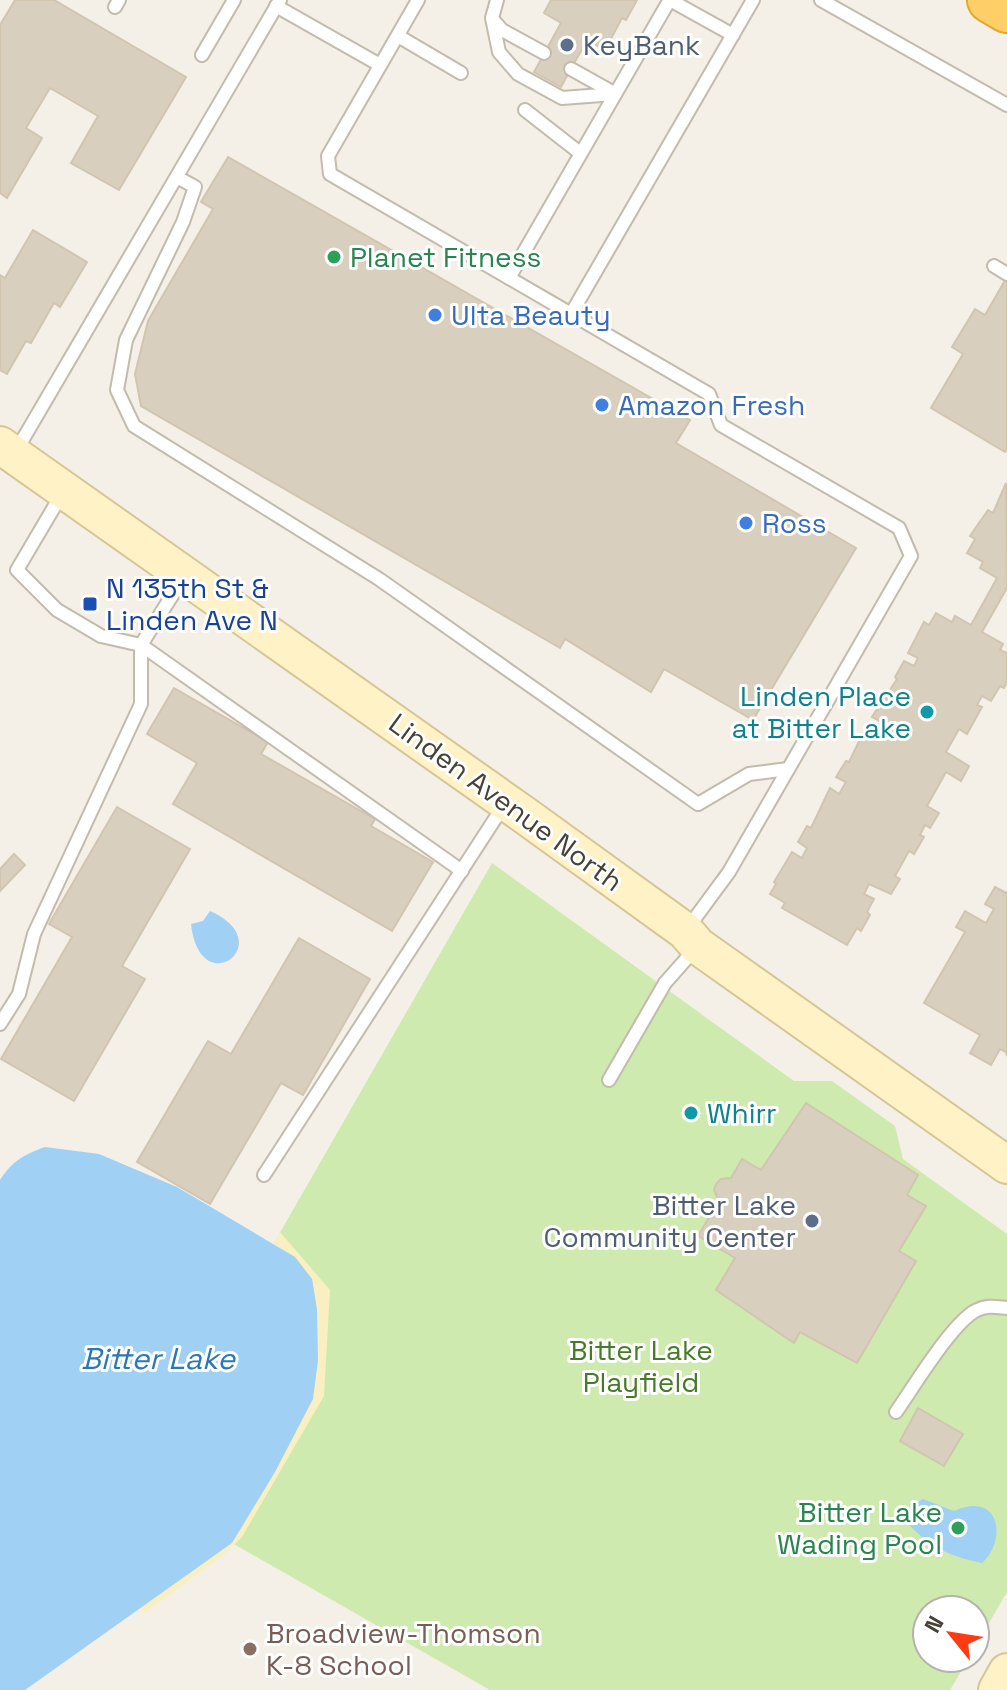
<svg xmlns="http://www.w3.org/2000/svg" width="1007" height="1690" font-family="'Space Grotesk',sans-serif">
<rect width="100%" height="100%" fill="#f4f0e7"/>
<path fill="#ceeaae" d="M492 863 794 1081H832L895 1126 903 1159 1007 1234V1592L975 1647V1610H927V1658H969L950 1690H490L232 1543 275 1472 295 1257 274 1243Z"/>
<path fill="#faefc1" d="M280 1232 330 1290 324 1396 242 1537 226 1553 145 1613 141 1607 232 1543 272 1477 317 1310 312 1279 295 1257 274 1243Z"/>
<g fill="#a0d0f4">
<path d="M210 911C281 942 200 1004 191 924L203 921Z"/>
<path d="M45 1147 99 1154 177 1187 295 1257 312 1279 317 1310 318 1360 313 1399 275 1472 232 1543 25 1690H0V1180C12 1161 25 1154 45 1147Z"/>
<path d="M923 1499 954 1511C1001 1490 1007 1541 982 1563 951 1557 927 1546 906 1521L913 1505Z"/>
</g>
<g fill="#d9cfbf" stroke="#d1c5af" stroke-width="2">
<path d="M15 0H54L186 77 119 190 71 163 98 116 50 88 26 128 42 138 7 198 0 193V25Z"/>
<path d="M551 0H637L626 20 622 18 605 50 587 40 561 87 534 72 561 23 544 13Z"/>
<path d="M228 157 690 420 676 443 856 548 753 720 664 669 651 692 565 639 560 648 141 406 135 374 148 321 213 209 201 202Z"/>
<path d="M33 230 87 262 60 307 54 303 31 343 26 341 7 374 0 370V275L5 278Z"/>
<path d="M1007 277V449L1005 452 931 408 963 354 952 347 975 309 985 315Z"/>
<path d="M1006 483 1007 588 982 632 1003 644 1000 650 1007 653V682L1004 688 1000 686 991 701 982 696 977 705 982 707 967 734 959 729 946 752 969 766 961 781 946 772 927 806 939 813 930 828 925 825 920 835 924 837 914 854 909 851 895 876 900 879 891 894 869 884 864 894 874 899 867 912 870 915 861 931 857 928 847 945 782 908 785 903 770 894 776 884 774 882 792 852 802 858 807 848 798 842 807 826 811 828 830 788 839 794 846 782 836 777 846 761 849 762 868 723 877 729 881 722 872 717 897 679 895 677 904 661 914 666 918 658 908 653 924 622 929 625 936 613 952 622 955 616 971 625 997 578 980 568 983 562 967 553 975 539 970 536 988 510 993 513Z"/>
<path d="M174 688 268 742 261 754 375 819 371 826 433 862 392 931 173 804 197 763 147 734Z"/>
<path d="M117 807 190 849 122 966 145 979 74 1101 1 1059 72 937 49 924Z"/>
<path d="M14 854 25 865 0 891V869Z"/>
<path d="M995 887 1006 893 1007 891V1056L1006 1052 1000 1049 991 1065 970 1053 980 1035 924 1003 965 932 956 927 965 911 986 923 994 909 985 904Z"/>
<path d="M299 938 370 979 303 1095 281 1083 210 1204 137 1162 208 1041 231 1054Z"/>
<path d="M806 1103 918 1175 907 1195 926 1206 899 1251 916 1261 857 1363 800 1332 794 1343 716 1290 735 1258 698 1236 719 1201 714 1190 716 1184 721 1179 731 1178 742 1159 761 1170Z"/>
<path d="M918 1408 963 1434 944 1466 900 1441Z"/>
</g>
<g fill="none" stroke-linecap="round" stroke-linejoin="round">
<g stroke="#c3bbac" stroke-width="16">
<g id="lane">
<path d="M418 0 328 156 330 174 709 394 721 425 899 528 911 556 729 872 687 929"/>
<path d="M497 0 492 18 499 52 518 74 562 98 615 94"/>
<path d="M670 0 733 35"/>
<path d="M821 0 1007 105"/>
<path d="M276 6 380 65"/>
<path d="M115 7 119 0"/>
<path d="M494 21 502 30 544 53"/>
<path d="M398 36 461 73"/>
<path d="M202 55 234 0"/>
<path d="M571 69 614 93"/>
<path d="M525 110 580 153"/>
<path d="M177 177 195 187 183 222 126 340 117 390 134 426 379 579 698 804 749 774 788 769"/>
<path d="M994 266 1007 274"/>
<path d="M509 278 669 1"/>
<path d="M571 314 753 0"/>
<path d="M16 451 280 0"/>
<path d="M63 492 17 570 57 610 101 636 141 645 462 871"/>
<path d="M0 1024 19 994 34 934 141 704V645L183 578"/>
<path d="M609 1080 665 983 695 949"/>
<path d="M264 1175 504 805"/>
<path d="M896 1412C913 1388 953 1321 977 1310 987 1305 996 1307 1007 1308"/>
</g>
</g>
<g stroke="#d6c695" stroke-width="40">
<g id="secondary">
<path d="M0 445 523 814 685 931 698 946 1007 1165"/>
<path d="M997 1690 1007 1672"/>
</g>
</g>
<g stroke="#e5a630" stroke-width="48">
<path id="highway" d="M990 0 1007 10"/>
</g>
<use href="#lane" stroke="#fff" stroke-width="12"/>
<use href="#secondary" stroke="#fff2c6" stroke-width="36"/>
<use href="#highway" stroke="#ffcf67" stroke-width="44"/>
</g>
<g fill="#5c6f8a" stroke="#fff" stroke-width="3">
<circle cx="567" cy="45" r="8"/>
<circle cx="812" cy="1221" r="8"/>
</g>
<g fill="#2e9e5b" stroke="#fff" stroke-width="3">
<circle cx="334" cy="257" r="8"/>
<circle cx="958" cy="1528" r="8"/>
</g>
<g fill="#3f7fe0" stroke="#fff" stroke-width="3">
<circle cx="435" cy="315" r="8"/>
<circle cx="602" cy="405" r="8"/>
<circle cx="746" cy="523" r="8"/>
</g>
<rect fill="#1a4fb4" stroke="#fff" stroke-width="3" x="82" y="596" width="16" height="16" rx="4"/>
<g fill="#0f9aa8" stroke="#fff" stroke-width="3">
<circle cx="927" cy="712" r="8"/>
<circle cx="691" cy="1113" r="8"/>
</g>
<circle fill="#8d6e63" stroke="#fff" stroke-width="3" cx="250" cy="1649" r="8"/>
<g text-anchor="middle" dominant-baseline="central" stroke-width="6" stroke-linejoin="round" paint-order="stroke">
<g font-size="28" fill="#4e5e75" stroke="#fff" text-anchor="start">
<text x="583" y="45">KeyBank</text>
<text x="796" y="1205" text-anchor="end">Bitter Lake<tspan x="796" dy="32">Community Center</tspan></text>
</g>
<g font-size="28" fill="#27864d" stroke="#fff" text-anchor="start">
<text x="350" y="257">Planet Fitness</text>
<text x="942" y="1512" text-anchor="end">Bitter Lake<tspan x="942" dy="32">Wading Pool</tspan></text>
</g>
<g font-size="28" fill="#366cbe" stroke="#fff" text-anchor="start">
<text x="451" y="315">Ulta Beauty</text>
<text x="618" y="405">Amazon Fresh</text>
<text x="762" y="523">Ross</text>
</g>
<g font-size="28" fill="#164399" stroke="#fff" text-anchor="start">
<text x="106" y="588">N 135th St &amp;<tspan x="106" dy="32">Linden Ave N</tspan></text>
</g>
<g font-size="28" fill="#0d838f" stroke="#fff" text-anchor="end">
<text x="911" y="696">Linden Place<tspan x="911" dy="32">at Bitter Lake</tspan></text>
<text x="707" y="1113" text-anchor="start">Whirr</text>
</g>
<g font-size="28" fill="#484135" stroke="#fff">
<text transform="translate(506 802) rotate(36)">Linden Avenue North</text>
</g>
<g font-size="28" fill="#457c26" stroke="#fff">
<text x="641" y="1350">Bitter Lake<tspan x="641" dy="32">Playfield</tspan></text>
</g>
<g font-size="28" fill="#785e54" stroke="#fff" text-anchor="start">
<text x="266" y="1633">Broadview-Thomson<tspan x="266" dy="32">K-8 School</tspan></text>
</g>
<g font-size="30" font-style="italic" fill="#2979b9" stroke="#fff">
<text x="158" y="1358">Bitter Lake</text>
</g>
</g>
<g transform="translate(951 1634) rotate(300)"><circle r="38" fill="#ffffff" stroke="#b6b3ae" stroke-width="2"/>
<path d="M0-6L14 30L0 20L-14 30Z" fill="#ff3b13"/>
<text y="-12" font-size="22" font-weight="bold" text-anchor="middle" fill="#484135">N</text>
</g>
</svg>
